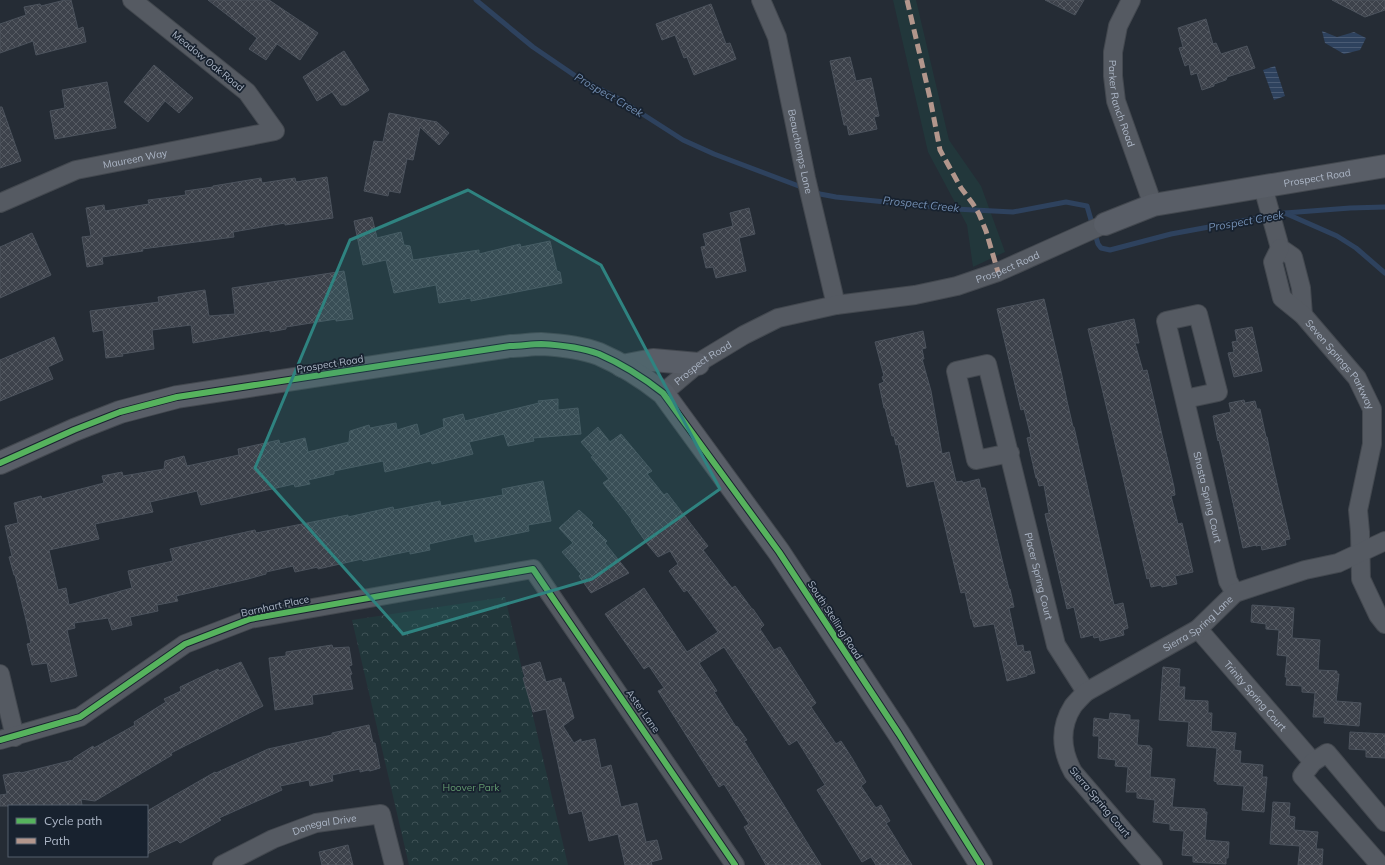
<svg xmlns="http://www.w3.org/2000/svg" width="1385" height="865" font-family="Mulish,sans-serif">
<defs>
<pattern id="park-crowns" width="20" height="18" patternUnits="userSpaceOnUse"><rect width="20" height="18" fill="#22373b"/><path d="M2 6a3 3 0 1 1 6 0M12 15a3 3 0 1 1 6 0" fill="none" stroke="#3f5256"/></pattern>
<pattern id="water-rules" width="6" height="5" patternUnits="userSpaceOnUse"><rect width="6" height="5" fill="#2e425e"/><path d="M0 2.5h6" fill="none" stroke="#4a5b74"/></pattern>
<pattern id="building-cross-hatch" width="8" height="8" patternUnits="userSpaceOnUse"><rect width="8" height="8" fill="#3d424b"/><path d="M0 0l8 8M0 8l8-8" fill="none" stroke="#565b63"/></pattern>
</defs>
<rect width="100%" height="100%" fill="#252c35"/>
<path fill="#22373b" d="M893 0H916L949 140 981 186 1005 252 973 267 967 225 928 152Z"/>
<path fill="url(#park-crowns)" d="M505 597 568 865H409L352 620Z"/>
<g fill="url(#water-rules)">
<path d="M1322 31 1337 37 1354 32 1366 38 1360 50 1344 54 1325 43Z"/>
<path d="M1275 66 1285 96 1274 100 1263 70Z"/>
</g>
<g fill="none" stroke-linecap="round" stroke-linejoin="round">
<g stroke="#2e425e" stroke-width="5">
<path d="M476 0 533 47 577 77 619 99 683 140 714 154 804 188"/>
<path d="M813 192 820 194 836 197 955 209 1013 212 1066 202 1087 206 1098 244 1101 248 1110 250 1171 234 1285 213 1350 208 1385 207"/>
<path d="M1287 214 1337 236 1356 248 1385 273"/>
</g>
</g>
<g fill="url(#building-cross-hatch)" stroke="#4c535d">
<path d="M65 0H71L78 29 83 27 86 42 36 55 33 41 0 53V24L26 15 24 7 40 4 41 6Z"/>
<path d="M208 0H269L318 33 300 60 277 44 266 60 249 49 257 38Z"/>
<path d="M1045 0H1084L1075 15Z"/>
<path d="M1332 0H1385V10L1365 17Z"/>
<path d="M711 4 726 44 730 43 736 59 694 75 687 57 684 58 675 35 662 40 656 24Z"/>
<path d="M1206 19 1213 44 1216 43 1221 54 1247 46 1255 68 1227 77 1226 80 1214 84V86L1202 90 1197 73 1191 75 1189 64 1185 66 1179 48 1183 47 1178 28Z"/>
<path d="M344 51 369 90 346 105H341L332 92 317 101 303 77Z"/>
<path d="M850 57 856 81 871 78 879 116 874 117 877 129 849 135 847 125H844L830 61Z"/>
<path d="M154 65 193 98 179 113 165 101 148 122 124 102Z"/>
<path d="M107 82 116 128 55 139 50 111 65 108 62 90Z"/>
<path d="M0 107H2L21 161 0 168Z"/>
<path d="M389 113 437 122 449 133 439 145 420 127 413 160 407 159 400 193 389 191 388 196 364 191 374 141 383 142Z"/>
<path d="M327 177 333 218 285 225V223L233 232 234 237 142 249 143 251 102 257 103 264 87 267 82 237 91 236 86 208 104 205 105 211 149 204 148 200 186 195 185 191 213 187V186L261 178 262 183 295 178 296 182Z"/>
<path d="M749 208 755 234 739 238 746 271 716 278 713 267 706 268 701 247 706 246 703 234 733 226 730 213Z"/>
<path d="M372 217 377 238 401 232 404 245 410 246 413 260 479 250V254L520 244 521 247 550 241 557 271 560 272 562 283 471 301V298L439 303 436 285 394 293 386 260 363 265 354 221Z"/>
<path d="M32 233 51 275 0 298V247Z"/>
<path d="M344 271 353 319 336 321V319L286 327V329L270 332V330L193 343 191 325 152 330 154 349 122 354 123 356 106 358 103 330 93 332 90 311 159 302 158 297 205 290 209 316 235 314 232 288Z"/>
<path d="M1044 299 1062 376 1067 401 1073 427H1074L1114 605 1123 603 1128 628 1123 630 1124 635 1100 641 1099 637 1094 638 1093 635 1081 638 1074 607 1067 609 1045 514 1049 513 1044 485 1039 486 1037 478H1036L1027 438 1031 437 1024 409 1021 410 997 309Z"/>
<path d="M1134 319 1139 343H1135L1143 371 1147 370 1174 487 1175 495 1171 496 1178 524 1182 523 1193 572 1175 576 1177 584 1162 587 1161 585 1151 587 1149 578 1147 579 1088 329Z"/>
<path d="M1252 327 1262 371 1234 377 1228 353 1234 352 1232 342 1237 341 1235 330Z"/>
<path d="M923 331 926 348 922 349 924 359H922L931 391 942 454 949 452 956 482 962 481 963 483 979 479 981 488H985L1009 589H1010L1014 607 1009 608 1017 646 1023 645 1024 652 1030 651 1035 673 1027 675V676L1007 681 994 624 974 627 972 619H971L965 592 961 593 934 481 907 487 898 444 896 445 894 436H892L885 408H884L879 384 884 382 882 377 884 376 875 342Z"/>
<path d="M54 337 63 360 48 367 53 379 0 401V360Z"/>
<path d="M558 399V410L578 408 581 434 533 438 534 441 508 446 504 434 469 442 473 454 432 464 431 461 385 472 383 461 334 471V474L308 480 310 484 295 487 294 484 201 505 197 491 150 502 153 512 95 524 99 539 49 550 58 590 66 588 69 605 132 588 128 571 173 561 170 549 255 530 256 533 348 515V517L393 507 394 510 440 501 441 506 503 495 502 489 543 481 551 521 528 525 529 531 475 542 473 534 429 544 430 550 410 554V551L363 561 362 559 318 569V567L295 572 293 566 266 572V574L248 579 176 596 178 601 157 605 158 611 130 617 132 625 112 630 108 618 74 623 75 628 67 630 77 676 51 682 47 663 32 665 27 644 31 643 26 620 15 575H14L9 557 12 556 5 526 18 523 14 503 41 496 42 499 104 483 102 476 122 472 123 476 164 469 165 461 184 456 187 466 239 455 238 449 279 440 280 444 305 438 308 452 349 442 350 431 369 425 370 428 396 423 397 430 417 424 420 436 444 427 443 419 463 414 465 421 539 403 538 401Z"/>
<path d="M1244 400 1245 403 1255 401 1257 409H1260L1266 437H1267L1272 462 1290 539 1285 540 1286 545 1262 550 1261 545 1256 546V545L1243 548 1226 471 1219 440 1218 441 1213 416 1231 412 1229 403Z"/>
<path d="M598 427 610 442 621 434 652 471 647 474 664 495 667 493 708 546 703 550 732 588 735 586 752 609H753L764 625 760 629 774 650 780 647 816 703 811 707 836 744 841 741 852 758 866 782 861 786 876 808 881 805 890 821 886 823 912 865H876L871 857 862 862 817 790 825 785 797 740 789 745 724 647 699 663 717 691 714 692 736 727 737 726 747 740 744 741 821 865H766L744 827 749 824 724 784 719 787 658 691 664 688 649 666 644 669 605 614 644 588 687 652 718 632 687 590 684 592 669 571 678 564 670 551 658 557 648 545 631 521 632 520 603 483 609 479 591 457 593 456 581 442Z"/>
<path d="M579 510 593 523 591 525 607 541 605 543 629 573 591 593 579 576 581 574 562 552 573 543 559 528Z"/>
<path d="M1252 605 1294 608 1292 638 1320 640 1318 670 1337 671V674H1339L1336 701 1361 703 1359 726 1324 723 1325 717H1313L1315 693 1302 692V686L1286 685 1287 677H1285L1287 656 1277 655 1279 630 1266 629V624L1251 622Z"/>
<path d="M332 645 333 648 349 647 352 665 349 666 352 674 350 675 353 689 312 695 313 704 275 710 269 658 286 656V652Z"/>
<path d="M241 662 263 706 171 753 172 755 95 801 81 799 82 805 74 806H0V795L7 794 3 775 20 772 21 773 73 760 74 758 93 746 94 748 135 725 134 722 166 702 164 699 181 691 180 687 218 669 219 671Z"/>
<path d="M540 662 546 682 561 678 562 683 564 682 574 718 563 726 574 743 581 739V742L595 739 601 768 611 765 621 807 637 803 646 842 657 840 662 859 651 862 652 865H625L618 834 589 841 582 811 569 814 546 709 533 712 523 678 525 677 522 667Z"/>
<path d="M1163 667 1180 669 1179 687H1185L1184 700 1208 701V713H1212L1211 731 1236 733 1234 750 1241 751 1240 763 1263 765 1262 777H1267L1264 812 1242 810 1244 786 1217 784V782L1214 781 1217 748 1187 746 1189 722 1159 720Z"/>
<path d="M1110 713 1130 715V720H1139L1137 745 1150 746V748H1152L1150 777 1175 779 1172 807 1205 809V812H1207L1205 840 1229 842 1228 858H1226V864L1193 862V856L1182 855 1184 831 1170 830V824L1153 822 1155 800 1137 798V792H1126L1128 767 1115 766 1116 760 1098 758 1099 736H1093L1094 718 1109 720Z"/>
<path d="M369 725 373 743H375L380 768 370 771 368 770 360 772V769L332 775 333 781 310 786 309 780 280 786 282 790 219 818 221 820 180 843 177 840 147 854V811L215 772 216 773 268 749 332 735V733Z"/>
<path d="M1350 732 1385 734V758L1366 757V750L1349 749Z"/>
<path d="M1273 802 1290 803 1289 816 1295 817 1294 830 1318 832 1316 849H1323L1322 865H1298L1300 846 1270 844Z"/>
<path d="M348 845 353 865H322L319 852Z"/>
</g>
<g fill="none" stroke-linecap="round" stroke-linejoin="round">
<g stroke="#43484f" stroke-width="20">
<g id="street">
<path id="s1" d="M761 0 777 37 806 178 836 305"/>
<path id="s2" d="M1131 0 1118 26 1113 52V76L1116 101 1153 205"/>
<path d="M1263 187 1280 248 1293 257 1301 288 1303 315"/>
<path id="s3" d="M0 203 76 170 275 131 247 92 132 0"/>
<path id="s4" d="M1280 248 1273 262 1282 298 1303 315 1357 378 1372 409V444L1358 510 1360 532 1361 579 1378 615 1385 624"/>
<path id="s5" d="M663 393 701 361 744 335 778 318 836 305 915 295 957 286 998 272 1105 224"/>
<path id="s6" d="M1185 399 1218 392 1198 314 1166 321 1228 581 1235 593"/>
<path id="s7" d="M1010 453 976 460 956 371 987 364 1056 645 1086 692"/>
<path id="s8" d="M1198 629 1313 762"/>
<path d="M0 674 15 737"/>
<path d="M0 740 80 717 185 644 250 619 533 569 735 865"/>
<path id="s9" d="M222 865 273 839 316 823 381 814 394 865"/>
<path id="s10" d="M1153 865 1073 772C1061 750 1059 728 1073 706 1077 701 1082 696 1086 692L1198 629 1235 593 1305 570 1338 563 1385 541"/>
<path d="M1380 865 1302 776 1313 762 1327 753 1385 822"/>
</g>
</g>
<g stroke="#43484f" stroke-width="24">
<g id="secondary">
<path id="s11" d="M1105 224 1153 205 1385 166"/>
<path d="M622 366 653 360 698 364"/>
<path d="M0 463 74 430 120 412 177 397 510 346C521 346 531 344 541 344 559 345 583 348 599 354 622 364 644 378 663 393L779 552 899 734 981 865"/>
</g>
</g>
<use href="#street" stroke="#555a62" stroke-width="18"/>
<use href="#secondary" stroke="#595e67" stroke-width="22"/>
<path stroke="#b2968c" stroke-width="5" stroke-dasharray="10 5" stroke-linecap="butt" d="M907 0 930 98 940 150 961 188 973 204 979 214 986 231 998 272"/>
<g stroke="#18222f" stroke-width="8">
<g id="cycleway">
<path d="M0 463 74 430 120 412 177 397 510 346C521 346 531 344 541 344 559 345 583 348 599 354 622 364 644 378 663 393L779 552 899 734 981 865"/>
<path d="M0 740 80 717 185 644 250 619 533 569 735 865"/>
</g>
</g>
<use href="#cycleway" stroke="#56b35d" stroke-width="6"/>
</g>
<path fill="#2f8380" fill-opacity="0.2" stroke="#2f8380" stroke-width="3" stroke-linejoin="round" d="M468 190 601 265 720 489 592 579 403 634 255 468 350 240Z"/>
<g text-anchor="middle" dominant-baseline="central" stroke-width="3.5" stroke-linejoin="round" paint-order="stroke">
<g font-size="10" fill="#adb7c7" stroke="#18222f">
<text transform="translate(208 61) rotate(39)">Meadow Oak Road</text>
<text stroke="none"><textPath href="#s2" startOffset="108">Parker Ranch Road</textPath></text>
<text stroke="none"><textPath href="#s1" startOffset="157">Beauchamps Lane</textPath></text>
<text stroke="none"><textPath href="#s3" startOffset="143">Maureen Way</textPath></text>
<text stroke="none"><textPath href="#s11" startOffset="218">Prospect Road</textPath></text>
<text stroke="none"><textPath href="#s5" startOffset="374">Prospect Road</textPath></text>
<text stroke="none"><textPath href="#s5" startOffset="50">Prospect Road</textPath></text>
<text transform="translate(330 364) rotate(-9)">Prospect Road</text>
<text stroke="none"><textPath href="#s4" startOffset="142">Seven Springs Parkway</textPath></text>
<text stroke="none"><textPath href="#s6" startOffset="328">Shasta Spring Court</textPath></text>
<text stroke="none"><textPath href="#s7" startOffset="376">Placer Spring Court</textPath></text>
<text transform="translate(275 606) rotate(-12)">Barnhart Place</text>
<text transform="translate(835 620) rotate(57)">South Stelling Road</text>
<text stroke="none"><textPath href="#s10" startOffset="343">Sierra Spring Lane</textPath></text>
<text stroke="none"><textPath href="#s8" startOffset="88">Trinity Spring Court</textPath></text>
<text transform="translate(643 711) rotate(55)">Aster Lane</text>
<text transform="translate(1100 802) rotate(50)">Sierra Spring Court</text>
<text stroke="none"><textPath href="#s9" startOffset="111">Donegal Drive</textPath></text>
</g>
<g font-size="10" fill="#639a6f" stroke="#18222f">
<text x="471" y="787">Hoover Park</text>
</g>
<g font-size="11" font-style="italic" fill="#738eb2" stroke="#18222f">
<text transform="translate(609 95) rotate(30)">Prospect Creek</text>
<text transform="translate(921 204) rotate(6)">Prospect Creek</text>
<text transform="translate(1246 221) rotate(-10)">Prospect Creek</text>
</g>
</g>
<rect x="8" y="805" width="140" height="52" fill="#18222f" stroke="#545e6c"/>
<rect x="16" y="818" width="20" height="6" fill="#56b35d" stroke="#545e6c"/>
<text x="44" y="825" font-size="12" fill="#adb7c7">Cycle path</text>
<rect x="16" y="838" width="20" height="6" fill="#b2968c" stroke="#545e6c"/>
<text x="44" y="845" font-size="12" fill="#adb7c7">Path</text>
</svg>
